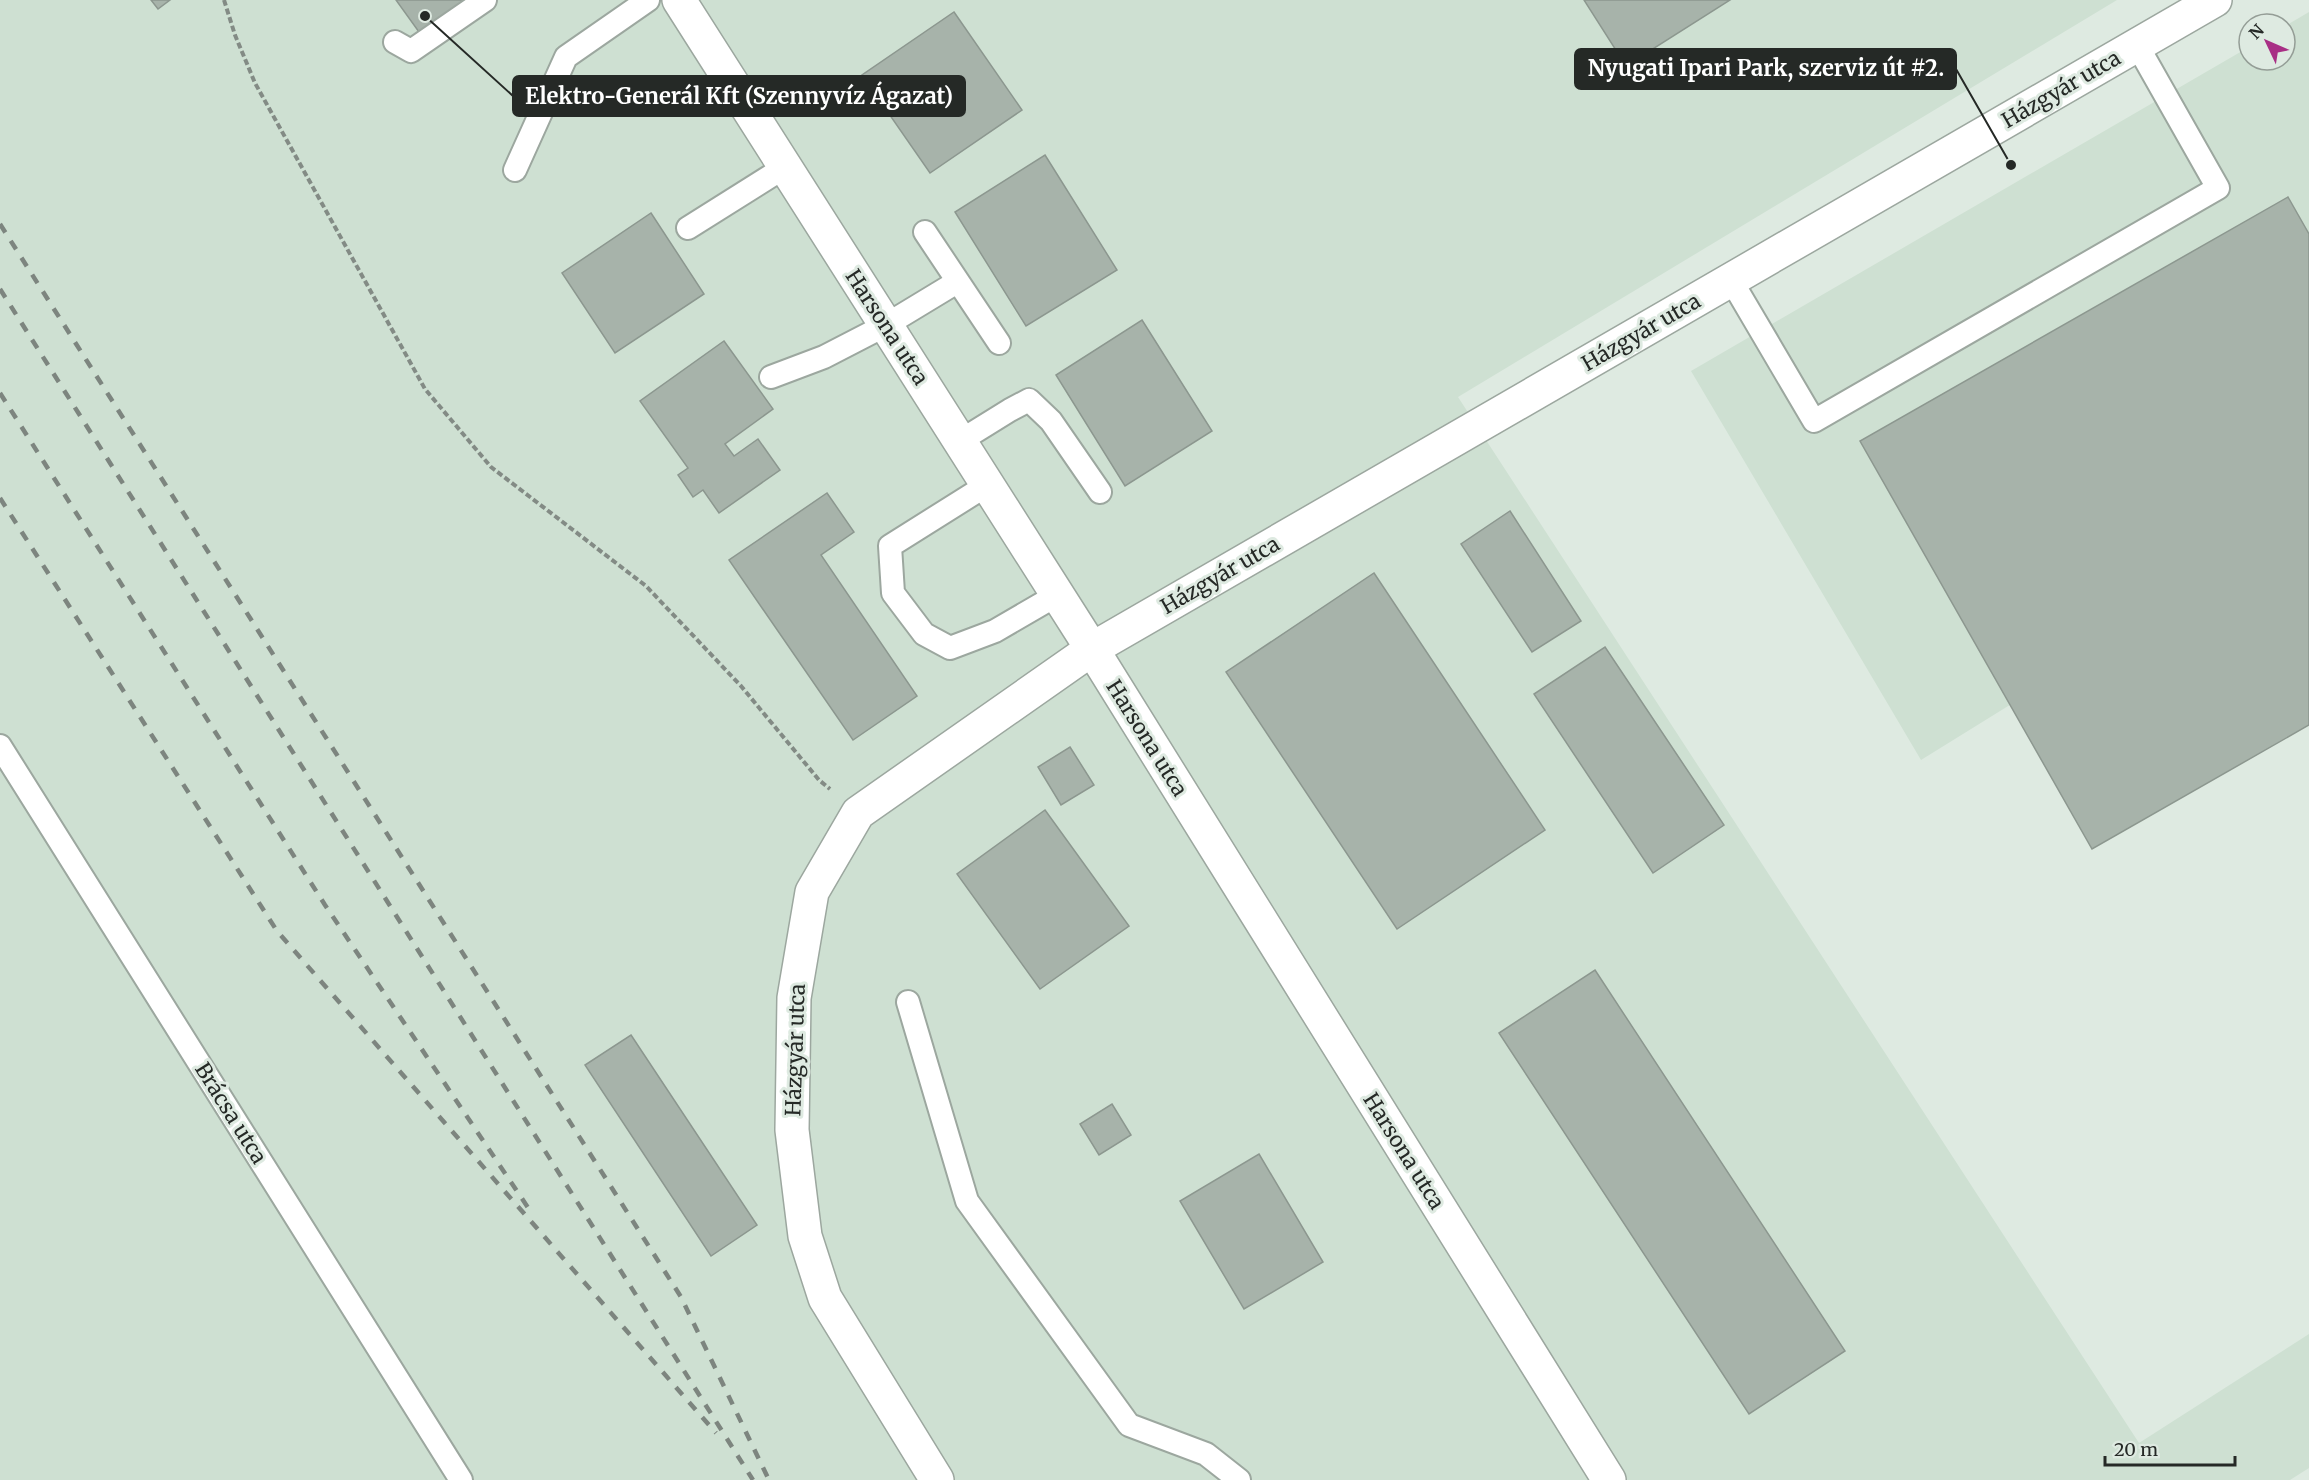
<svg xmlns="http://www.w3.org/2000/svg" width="2309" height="1480" font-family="Merriweather,serif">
<rect width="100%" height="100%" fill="#deeae1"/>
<g fill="#cee0d2">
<path d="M0 0H2117L1458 397 2139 1443 2309 1334V1468L2290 1480H0Z"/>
<path d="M2309 12V520L1921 760 1691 371 2249 47V60H2285V26Z"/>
</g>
<g fill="#a7b3aa" stroke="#8c978f" stroke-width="1.5">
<path d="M151 0H170L158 9Z"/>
<path d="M396 0H465L419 32Z"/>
<path d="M1584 0H1730L1626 66Z"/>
<path d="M954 12 1022 110 930 173 862 75Z"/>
<path d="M1045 155 1117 270 1026 326 955 212Z"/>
<path d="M2288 197 2309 234V725L2092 849 1860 441Z"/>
<path d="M651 213 704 294 615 353 562 273Z"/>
<path d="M1142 320 1212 431 1125 486 1056 375Z"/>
<path d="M724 341 773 409 725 444 734 456 758 439 780 470 719 513 703 490 693 497 678 475 688 468 640 401Z"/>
<path d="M827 493 854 532 821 555 917 696 853 740 729 560Z"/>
<path d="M1510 511 1581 621 1532 652 1461 544Z"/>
<path d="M1374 573 1545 830 1397 929 1226 672Z"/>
<path d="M1605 647 1724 825 1653 873 1534 694Z"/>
<path d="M1070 747 1094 785 1061 805 1038 767Z"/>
<path d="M1045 810 1129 926 1040 989 957 874Z"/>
<path d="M1595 970 1845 1351 1749 1414 1499 1033Z"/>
<path d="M631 1035 757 1225 711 1256 585 1065Z"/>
<path d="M1112 1104 1131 1135 1099 1155 1080 1124Z"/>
<path d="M1259 1154 1323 1262 1244 1309 1180 1201Z"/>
</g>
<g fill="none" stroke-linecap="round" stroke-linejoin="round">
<g stroke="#9ca79f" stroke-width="26">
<g id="lane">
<path d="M395 42 411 51 485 0"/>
<path d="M515 170 566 57 648 0"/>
<path d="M688 228 785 167"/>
<path d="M925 232 999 343"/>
<path d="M1731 280 1814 421 2218 188 2137 45"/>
<path d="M771 377 824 357 886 325 957 282"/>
<path d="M960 441 1010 410 1029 400 1051 421 1100 492"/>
<path d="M987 485 890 546 893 593 924 634 950 648 995 631 1057 595"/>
<path d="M0 746 461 1480"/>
<path d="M908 1002 967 1201 1129 1425 1206 1454 1239 1480"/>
</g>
</g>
<g stroke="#9ca79f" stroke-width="36">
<g id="street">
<path d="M679 0 1092 649 1609 1480"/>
<path d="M937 1480 825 1298 805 1236 792 1130 794 998 812 892 858 813 1092 649 2215 0"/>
</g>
</g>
<path stroke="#838b85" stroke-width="4" stroke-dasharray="6 3" stroke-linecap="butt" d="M224 0 235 35 255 83 425 389 491 467 646 586 741 686 819 780 830 789"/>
<use href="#lane" stroke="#fff" stroke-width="22"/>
<use href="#street" stroke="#fff" stroke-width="33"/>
<g stroke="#7d857f" stroke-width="4.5" stroke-dasharray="10 10" stroke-linecap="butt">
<path d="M0 224 681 1297 769 1480"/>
<path d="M0 289 753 1480"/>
<path d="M0 393 325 905 533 1215"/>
<path d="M0 498 277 931 716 1433"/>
</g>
</g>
<g text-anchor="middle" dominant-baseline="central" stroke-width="6" stroke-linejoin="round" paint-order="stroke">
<g font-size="21" fill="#252926" stroke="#deeae1">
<text transform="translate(2061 89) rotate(-30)">Házgyár utca</text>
<text transform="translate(887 327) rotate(57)">Harsona utca</text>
<text transform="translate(1641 332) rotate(-30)">Házgyár utca</text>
<text transform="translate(1220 575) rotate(-30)">Házgyár utca</text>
<text transform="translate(1147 738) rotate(58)">Harsona utca</text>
<text transform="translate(795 1050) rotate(-88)">Házgyár utca</text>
<text transform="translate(231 1113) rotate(58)">Brácsa utca</text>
<text transform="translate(1404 1151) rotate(58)">Harsona utca</text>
</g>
</g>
<path fill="none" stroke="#252926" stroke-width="2" d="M2011 165L1956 69M425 16L513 96"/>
<g fill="#252926" stroke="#deeae1" stroke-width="2">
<circle cx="2011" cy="165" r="6"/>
<circle cx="425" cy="16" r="6"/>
</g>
<g fill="#252926" stroke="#252926" stroke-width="2">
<rect x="1575" y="49" width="381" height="40" rx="6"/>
<rect x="513" y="76" width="452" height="40" rx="6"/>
</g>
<g font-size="22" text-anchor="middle" font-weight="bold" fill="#fff">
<text x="1766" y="76">Nyugati Ipari Park, szerviz út #2.</text>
<text x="739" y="104">Elektro-Generál Kft (Szennyvíz Ágazat)</text>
</g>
<g transform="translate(2267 42) rotate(314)"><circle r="28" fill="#deeae1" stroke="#949d96" stroke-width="1.5"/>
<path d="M0-4.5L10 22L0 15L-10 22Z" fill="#a82f85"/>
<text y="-9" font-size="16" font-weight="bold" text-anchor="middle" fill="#252926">N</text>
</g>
<path d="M2105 1456v9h130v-9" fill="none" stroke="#252926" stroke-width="3"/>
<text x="2114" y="1456" font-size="18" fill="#252926" stroke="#deeae1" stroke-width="4.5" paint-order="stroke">20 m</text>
</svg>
